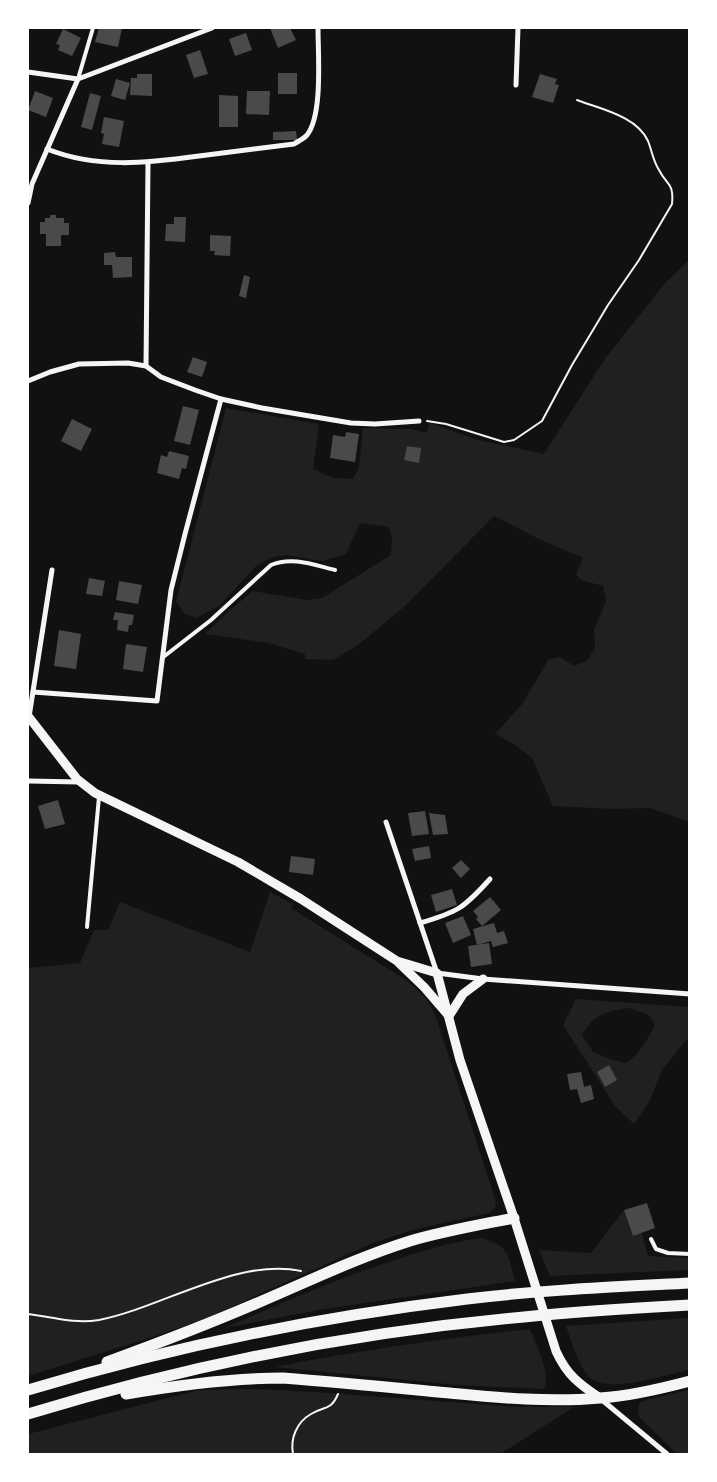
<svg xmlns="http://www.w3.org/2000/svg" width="717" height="1482" font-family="'DejaVu Sans',sans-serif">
<rect width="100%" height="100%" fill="#111"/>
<g fill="#202020" fill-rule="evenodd">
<path d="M689 260V822L650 808 613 809 553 806 532 758 514 744 495 734 523 703 548 660 560 657 574 666 587 661 595 648 594 630 606 601 603 586 581 580 576 574 583 558 539 539 494 516 405 606 358 645 333 660 305 659V654L268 643 205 634 229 611 253 591 307 600 322 598 391 555 392 539 389 527 360 523 346 554 323 561 286 555 273 557 256 566 219 606 196 618 185 614 176 602 226 408 319 424 313 469 333 478 353 479 359 467 363 428 411 429 426 433 430 423 478 440 544 454 604 360 666 282Z"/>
<path d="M270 892 293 904 291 908 406 980 425 997 435 1014 496 1202 495 1208 489 1213 412 1230 373 1243 211 1316 162 1334 28 1376V968L80 963 94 930H108L120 902 250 952Z"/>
<path d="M576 999 689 1007V1039L686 1040 662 1070 650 1100 634 1124 615 1106 563 1025ZM630 1008 649 1015 655 1025C647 1041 640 1053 626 1063L613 1060 593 1052 582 1035C595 1013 606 1011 630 1008Z"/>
<path d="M624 1210 633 1235 642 1233 648 1256 689 1258V1270L550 1276 539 1250 591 1253Z"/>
<path d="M482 1238C510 1246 508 1256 515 1281L324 1309 224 1328C276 1306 328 1282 383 1264 415 1253 448 1242 482 1238Z"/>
<path d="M689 1318V1370C667 1374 605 1396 588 1376 577 1362 572 1343 566 1326Z"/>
<path d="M530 1329C536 1345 552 1374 544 1389L457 1385 275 1367C360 1350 444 1339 530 1329Z"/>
<path d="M257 1389 316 1392 517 1407H574L500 1454H28V1434L199 1390Z"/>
<path d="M689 1390V1454H677L640 1418 638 1412 639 1403 649 1399Z"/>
</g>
<g fill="#4a4a4a">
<path d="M99 28H122L118 47 95 42Z"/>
<path d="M270 28H290L296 40 278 48Z"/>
<path d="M63 29 81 38 72 56 58 50 60 45 56 44Z"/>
<path d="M246 33 252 50 235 56 229 39Z"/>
<path d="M200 50 208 74 194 78 186 55Z"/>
<rect x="278" y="73" width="19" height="21"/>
<path d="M137 74H152V96L130 95 131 78H137Z"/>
<path d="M540 74 557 79 555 84 559 85 553 103 532 97Z"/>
<path d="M116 79 130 83 125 100 111 96Z"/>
<path d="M35 91 53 98 46 117 28 110Z"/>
<path d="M247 91H270L269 115 246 114Z"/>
<path d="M90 93 101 96 92 130 81 127Z"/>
<path d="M219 95 238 96V127H219Z"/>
<path d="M104 117 124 121 119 147 102 144 104 134 101 133Z"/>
<path d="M296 131 297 140H273V132Z"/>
<path d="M50 215H56V218H64V223H69V235H61V246H46V234H40V222H45V218H50Z"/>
<path d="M174 217H186L185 242 165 241 166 224H174Z"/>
<path d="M210 235 231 236 230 256 214 255 215 251H210Z"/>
<path d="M115 252 116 257H132V277L113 278 112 265H104V253Z"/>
<path d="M244 275 250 277 246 298 239 296Z"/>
<path d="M193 357 207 362 202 377 187 372Z"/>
<path d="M183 406 199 410 190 445 174 441Z"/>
<path d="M72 419 92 429 81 451 61 441Z"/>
<path d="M346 432 359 434 355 462 330 458 333 435 345 437Z"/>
<path d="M407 446 421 448 419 463 404 460Z"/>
<path d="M169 451 189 456 186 469 182 468 179 479 157 473 161 455 167 457Z"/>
<path d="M89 578 105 581 102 596 86 594Z"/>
<path d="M119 581 142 585 138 604 116 600Z"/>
<path d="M115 612 134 615 132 625H129L128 632 117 630 118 620H113Z"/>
<path d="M59 630 81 634 76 669 54 666Z"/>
<path d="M126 644 147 647 143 672 123 669Z"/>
<path d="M58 800 65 824 45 829 38 806Z"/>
<path d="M425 811 429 834 412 836 408 813Z"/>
<path d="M429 813 445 815 448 834 433 835Z"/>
<path d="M429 846 431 858 415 861 412 849Z"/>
<path d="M291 856 315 859 313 875 289 872Z"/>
<path d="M461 860 470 869 461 878 452 868Z"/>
<path d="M452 889 457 905 436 912 431 895Z"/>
<path d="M490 897 501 910 482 926 476 919 478 917 473 911Z"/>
<path d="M463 916 471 935 453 943 445 923Z"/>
<path d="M494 923 497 933 504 931 508 943 493 947 491 941 477 945 473 929Z"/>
<path d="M489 943 492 964 471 967 468 946Z"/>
<path d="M609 1065 617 1080 605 1087 597 1072Z"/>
<path d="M581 1072 584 1087 591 1085 594 1099 581 1103 577 1089 570 1090 567 1074Z"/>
<path d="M647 1203 655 1228 633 1236 624 1210Z"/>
</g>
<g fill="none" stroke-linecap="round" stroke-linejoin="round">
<g stroke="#f5f5f5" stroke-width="2">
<path d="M427 421 446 424 504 442 514 440 542 421 572 365 608 305 639 260 672 204C674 182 667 186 659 170 653 161 652 151 648 141 637 116 600 109 577 100"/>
<path d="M28 1314C52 1317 74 1324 99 1320 161 1308 238 1257 301 1271"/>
<path d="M293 1454C290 1438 297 1422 311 1414 324 1406 331 1411 338 1394"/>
</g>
<g stroke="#f5f5f5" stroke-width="4">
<path d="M78 79 93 28"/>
<path d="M162 658 211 620 271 565C292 556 314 565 335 570"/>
<path d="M87 927 99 797"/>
<path d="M651 1239 656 1249 668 1253 690 1254"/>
</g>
<g stroke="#f5f5f5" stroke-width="5">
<path d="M28 72 78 79 212 28"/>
<path d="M516 85 518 28"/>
<path d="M47 149C97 169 147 163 199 156 230 152 262 148 294 144 298 141 304 139 307 135 323 115 318 54 318 28"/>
<path d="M28 203 32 184 78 79"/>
<path d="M146 366 148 163"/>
<path d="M28 381 50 372 79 364 128 363 146 366 161 377 195 390 221 399 262 408 351 423 375 424 419 421"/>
<path d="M33 692 157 701 171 590 185 534 221 399"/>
<path d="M29 717 52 570"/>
<path d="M28 781 79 782"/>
<path d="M386 822 437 973 483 979 690 994"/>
<path d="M420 923C458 912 464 908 490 879"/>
<path d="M602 1400 667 1454"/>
</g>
<g stroke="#f5f5f5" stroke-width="9">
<path d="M28 716 77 779 95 793 238 862 301 899 397 961 437 973 460 1060 514 1218 556 1351C567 1375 579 1384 600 1398"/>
<path d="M399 963 424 987 449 1016 463 994 483 979"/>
</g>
<g stroke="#f5f5f5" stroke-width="11">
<path d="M107 1362C159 1343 211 1323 262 1301 311 1280 359 1257 410 1241 444 1231 479 1225 514 1218"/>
<path d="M28 1390C170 1347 319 1317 467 1299 541 1290 615 1287 690 1283"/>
<path d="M126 1394C178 1385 230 1378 283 1378 335 1382 386 1387 438 1392 492 1397 546 1403 600 1398 631 1396 660 1389 690 1381"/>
<path d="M28 1414C189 1365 356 1332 524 1317 579 1311 634 1308 690 1305"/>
</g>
</g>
<rect width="717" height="1482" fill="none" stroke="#ffffff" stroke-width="58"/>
</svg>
